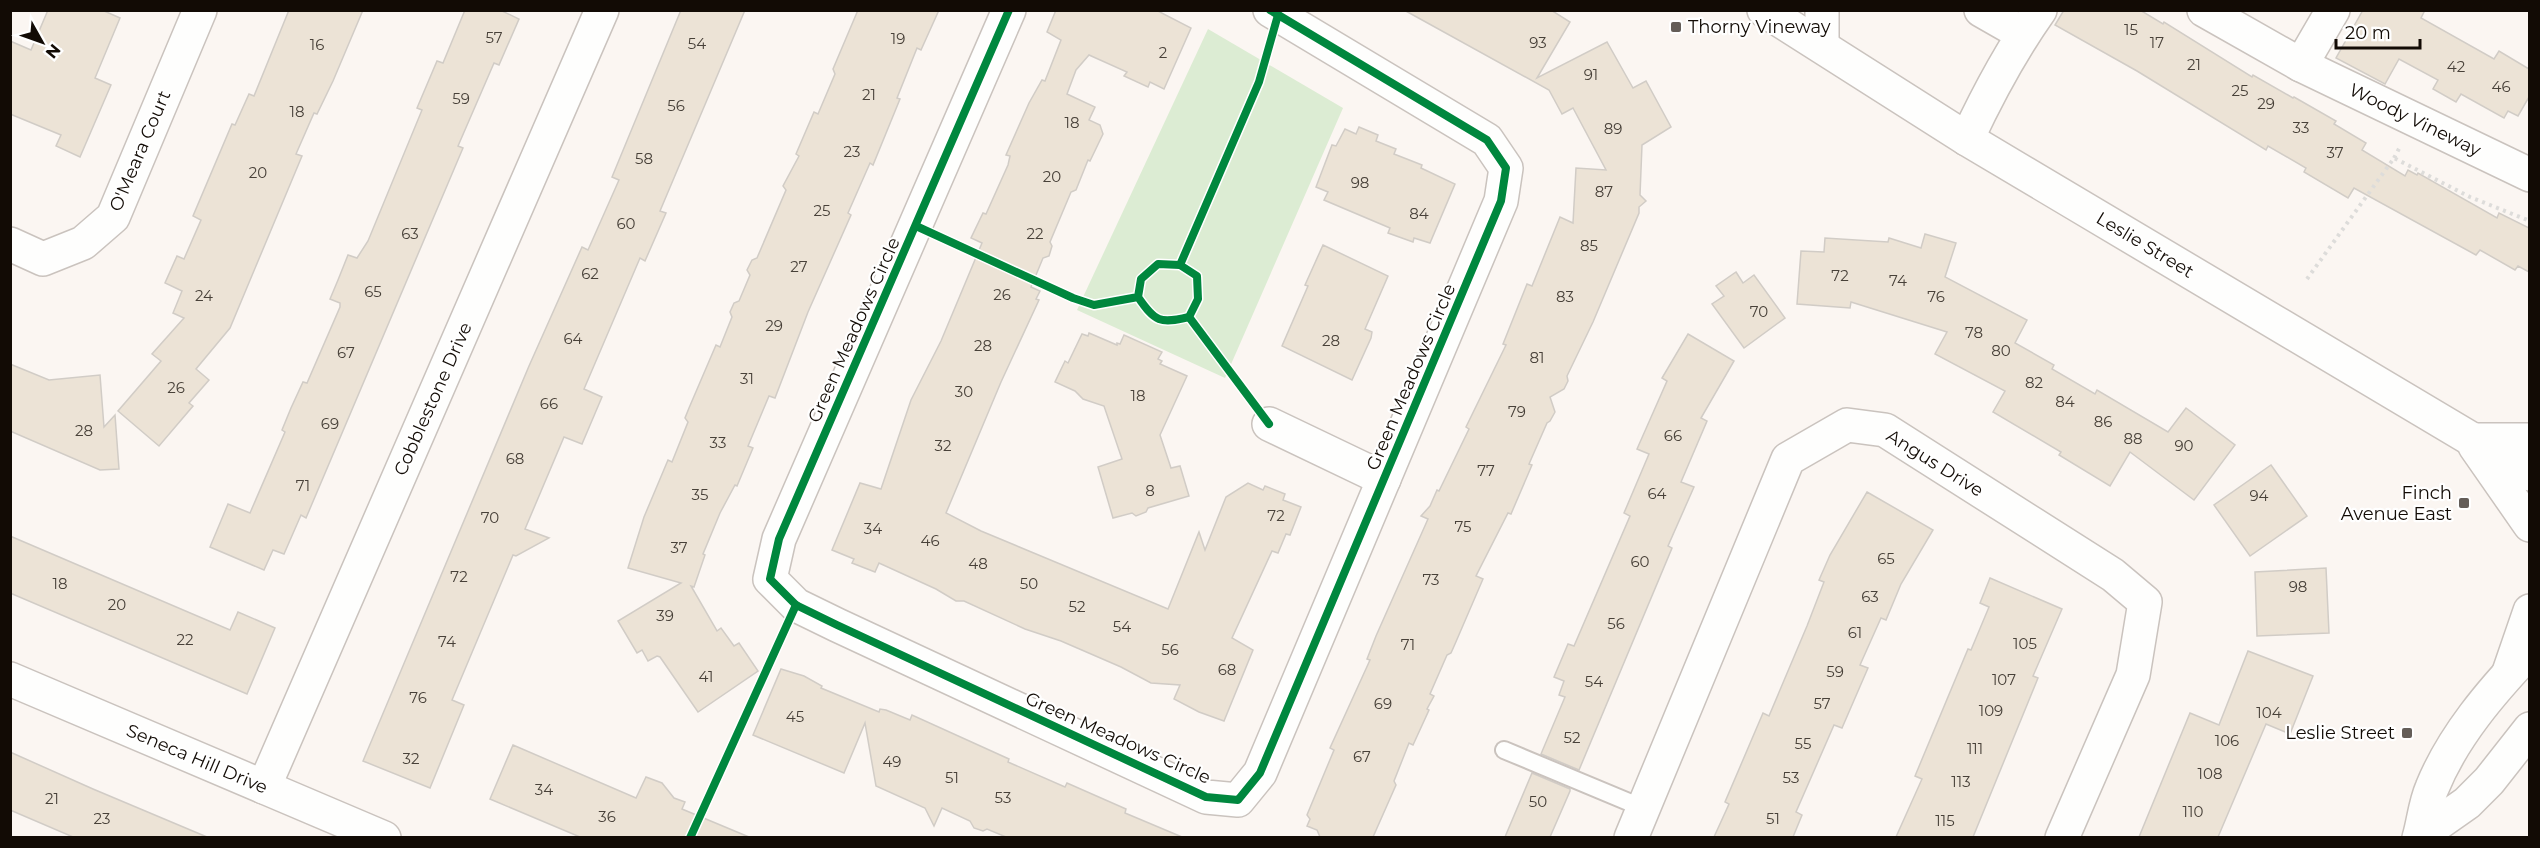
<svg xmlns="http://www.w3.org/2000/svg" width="2540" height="848" font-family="Montserrat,sans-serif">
<rect width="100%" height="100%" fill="#fbf6f2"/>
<path fill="#dcecd3" d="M1208 29 1343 108 1225 378 1077 310Z"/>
<g fill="#ece3d6" stroke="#d1ccc6" stroke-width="1.5">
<path d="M48 10H102L120 18 95 78 111 85 80 157 56 146 61 135 10 114V41L31 50Z"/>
<path d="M289 10H363L333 81 317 114 314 113 296 154 302 156 230 328 196 369 209 380 189 403 193 406 159 446 118 411 161 361 152 354 184 318 173 313 182 291 165 283 177 256 184 259 201 220 193 216 232 124 235 125 249 94 254 96Z"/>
<path d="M465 10H500L519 19 499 65 494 63 458 146 463 148 306 518 301 515 284 554 273 550 264 570 210 547 228 504 250 513 285 432 282 430 291 408 303 382 307 383 340 307V303L330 299 338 280 348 255 357 258 368 241 422 110 417 108 437 61 443 63Z"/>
<path d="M681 10H745L660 211 666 213 645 261 640 258 584 389 602 397 582 444 564 437 525 529 549 538 516 556 513 555 452 700 464 705 430 788 363 761 529 366 582 247 588 250 619 180 612 177Z"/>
<path d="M858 10H939L921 50 917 48 897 98 900 99 873 165 870 163 848 213 851 215 808 312 775 398 769 396 748 446 753 448 737 486 735 485 720 513 703 554 705 555 694 587 691 586 717 631 721 628 734 646 739 643 758 671 698 712 660 657 657 656 648 661 642 650 637 653 618 621 681 583 628 568 644 517 668 460 672 462 688 422 685 418 689 408 716 345 720 347 732 317 730 312 734 303 739 301 750 275 747 270 752 260 757 258 786 190 783 186 799 156 796 154 814 112 818 114 835 74 833 69Z"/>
<path d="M1056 10H1156L1191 28 1164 89 1150 82 1148 87 1124 76 1127 72 1089 55 1076 70 1067 94 1095 107 1089 120 1100 125 1103 134 1090 161 1088 160 1076 190 1071 192 1050 242 1052 246 1049 256 1043 258 1031 287 1040 291 1036 299 1039 300 1001 382 946 513 981 531 1168 609 1199 532 1205 550 1226 497 1248 483 1263 490 1265 486 1285 494 1283 500 1301 507 1290 535 1286 534 1278 553 1272 551 1232 638 1253 650 1224 721 1199 712 1174 699 1180 685 1151 683 1121 667 1061 641 1025 629 964 601H956L936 589 879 563 875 572 852 563 854 559 832 550 860 483 881 489 911 400 941 341 982 243 971 238 983 213 986 214 1008 165 1010 156 1006 155 1029 103 1042 80 1045 81 1061 40 1047 32Z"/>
<path d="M1404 10H1551L1570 22 1537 78 1607 42 1633 88 1646 81 1671 127 1642 145 1640 195 1646 201 1639 207V213L1593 322 1567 376 1568 381 1564 389 1550 397 1555 412 1550 421 1547 423 1529 464 1532 465 1511 514 1508 513 1476 576 1483 579 1455 644 1451 653 1447 655 1430 694 1434 696 1427 709 1429 710 1413 745 1409 743 1394 781 1396 785 1373 837H1320L1317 830 1307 826 1310 819 1307 815 1334 750 1330 748 1370 660 1367 659 1376 636 1428 519 1421 516 1430 506 1437 490 1439 491 1469 429 1466 427 1506 345 1503 344 1527 284 1532 286 1560 217 1573 223 1576 168 1606 170 1573 108 1562 114 1549 90Z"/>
<path d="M2064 10H2140L2163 24 2164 22 2252 77 2253 75 2293 98 2294 97 2336 121 2334 124 2366 143 2362 150 2405 176 2408 170 2417 175 2418 173 2497 218 2499 213 2529 228V272L2518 266 2515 270 2480 250 2476 255 2354 188 2348 198 2304 172 2306 168 2268 146 2266 150 2137 71 2055 25Z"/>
<path d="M2363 10H2425L2421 18 2494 59 2499 51 2529 69V97L2518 116 2508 111 2504 118 2461 94 2456 102 2433 89 2438 80 2399 59 2385 84 2336 58Z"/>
<path d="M1359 127 1378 135 1376 141 1396 149 1394 154 1422 165 1421 168 1455 184 1430 243 1414 238 1413 242 1388 233 1390 228 1324 200 1328 192 1316 187 1332 145 1336 146 1345 129 1356 134Z"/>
<path d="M1925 234 1956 243 1945 277 2027 320 2015 343 2054 365 2052 369 2095 394 2097 390 2168 432 2186 408 2235 445 2194 500 2130 452 2110 486 2059 455 2061 452 1993 412 2005 391 1935 354 1947 332 1851 302 1850 308 1797 304 1801 251 1824 252 1825 238 1888 242 1889 238 1921 248Z"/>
<path d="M1323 245 1388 276 1365 329 1372 332 1371 338 1352 380 1282 346 1308 286 1305 285Z"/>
<path d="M1736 272 1743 283 1754 275 1785 318 1744 348 1712 304 1724 296 1716 286Z"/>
<path d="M1089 333 1117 345V343L1120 344 1124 335 1162 352 1158 359 1162 361 1160 364 1187 376 1160 435 1171 468 1180 466 1189 496 1148 508 1146 512 1136 516 1132 513 1113 518 1098 467 1122 459 1104 406 1083 399 1075 391 1055 382 1065 361 1068 363 1082 334 1088 336Z"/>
<path d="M1688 334 1734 361 1701 418 1707 421 1681 482 1694 487 1668 546 1672 548 1579 770 1541 754 1565 697 1559 695 1564 681 1554 677 1568 644 1574 646 1630 516 1624 513 1649 454 1637 449 1667 381 1662 378Z"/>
<path d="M10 364 49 380 100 375 104 427 115 415 119 469 100 470 10 431Z"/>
<path d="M2271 465 2307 516 2250 556 2214 505Z"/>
<path d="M1867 492 1933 530 1901 584 1886 620 1881 618 1860 665 1868 668 1842 728 1834 725 1796 812 1802 815 1793 837H1714L1729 804 1725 802 1763 713 1769 716 1807 626 1824 582 1819 580 1830 555Z"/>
<path d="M10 536 230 630 238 612 275 628 247 694 10 593Z"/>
<path d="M2326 568 2329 633 2257 636 2255 572Z"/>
<path d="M1990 578 2062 609 2033 676 2038 678 1973 837H1896L1922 779 1915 776 1968 649 1971 650 1989 607 1980 603Z"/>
<path d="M2248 651 2313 676 2290 734 2266 724 2218 837H2139L2190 713 2219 725Z"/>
<path d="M781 669 804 676 822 686 821 688 879 712 880 709 886 710 910 720 912 715 1009 759 1008 762 1065 787 1067 783 1126 809 1125 813 1182 837H1006L987 829 983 831 974 828 970 821 942 808 934 826 925 808 876 786 865 723 844 773 753 735Z"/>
<path d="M513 745 636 798 646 777 662 783 674 798 685 802 682 809 749 837H580L490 799Z"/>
<path d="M10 752 93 789 207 837H73L10 810Z"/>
<path d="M1532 773 1570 789V791L1550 837H1505Z"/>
</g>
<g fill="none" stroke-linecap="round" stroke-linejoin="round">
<g stroke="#cac3be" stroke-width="20">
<path id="lane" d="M1504 750 1643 808"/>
</g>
<g stroke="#cac3be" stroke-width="36">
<g id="street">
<path d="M1009 10 779 539 770 579 796 605 837 625 1206 797 1238 800 1260 773 1501 201 1506 168 1487 140 1270 10"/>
<path d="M1822 10V46"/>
<path d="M1981 10 2023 34"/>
<path d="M2204 10 2301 65 2530 175"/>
<path d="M2301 65 2333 10"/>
<path d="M1967 139C1988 94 2011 51 2040 10"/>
<path d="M10 244 43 259 83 243 113 217 200 10"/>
<path d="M1269 424 1384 479"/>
<path d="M10 679 384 838"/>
<path d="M264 787 602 10"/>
<path d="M1631 838 1788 459 1847 425 1885 430 2113 575 2145 602 2133 675 2062 838"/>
</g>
</g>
<g stroke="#cac3be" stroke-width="36">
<g id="secondary">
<path d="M1764 10 1967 139 2530 474"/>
<path d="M2472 440H2530"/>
<path d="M2475 446 2530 525"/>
<path d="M2509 672 2530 611"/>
<path d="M2420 836 2467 803 2489 781 2530 729"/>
<path d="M2419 838C2424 821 2425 804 2432 788 2453 736 2492 691 2530 651"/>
</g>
</g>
<g stroke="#dddcda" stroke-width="4" stroke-dasharray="3 4.5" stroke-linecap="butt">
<path d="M2394 158 2401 145"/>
<path d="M2307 279 2394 158 2470 197 2530 221"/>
</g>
<use href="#lane" stroke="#fefefd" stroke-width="16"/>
<use href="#street" stroke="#fefefd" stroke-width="33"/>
<use href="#secondary" stroke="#fefefd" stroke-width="33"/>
<g stroke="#fff" stroke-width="11">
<g id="cycleway">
<path d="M1009 10 779 539 770 579 796 605 837 625 1206 797 1238 800 1260 773 1501 201 1506 168 1487 140 1270 10"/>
<path d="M916 226 1073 298 1094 305 1138 297 1141 279 1158 264 1180 265 1197 276 1198 299 1189 317C1160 324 1155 322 1138 297"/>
<path d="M1180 265 1259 82 1278 15"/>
<path d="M1189 317 1269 424"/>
<path d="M690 838 796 605"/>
</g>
</g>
<use href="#cycleway" stroke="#00873e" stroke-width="8"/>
</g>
<g fill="#645d58" stroke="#fff" stroke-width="2">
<rect x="1670" y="21" width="12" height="12" rx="3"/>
<rect x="2458" y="497" width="12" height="12" rx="3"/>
<rect x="2401" y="727" width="12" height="12" rx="3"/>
</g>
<g text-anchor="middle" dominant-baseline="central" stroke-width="4.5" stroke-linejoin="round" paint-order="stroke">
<g font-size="15" fill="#484139">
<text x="2131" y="29">15</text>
<text x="494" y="37">57</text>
<text x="898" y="38">19</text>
<text x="1538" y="42">93</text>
<text x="2157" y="42">17</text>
<text x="697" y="43">54</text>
<text x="317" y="44">16</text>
<text x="1163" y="52">2</text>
<text x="2194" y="64">21</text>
<text x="2456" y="66">42</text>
<text x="1591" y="74">91</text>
<text x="2501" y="86">46</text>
<text x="2240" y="90">25</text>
<text x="869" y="94">21</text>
<text x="461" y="98">59</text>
<text x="2266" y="103">29</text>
<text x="676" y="105">56</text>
<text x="297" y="111">18</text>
<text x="1072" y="122">18</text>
<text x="2301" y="127">33</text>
<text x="1613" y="128">89</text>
<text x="852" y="151">23</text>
<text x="2335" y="152">37</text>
<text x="644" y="158">58</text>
<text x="258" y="172">20</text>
<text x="1052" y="176">20</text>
<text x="1360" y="182">98</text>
<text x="1604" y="191">87</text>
<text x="822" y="210">25</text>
<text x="1419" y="213">84</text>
<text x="626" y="223">60</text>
<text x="410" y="233">63</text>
<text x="1035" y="233">22</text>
<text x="1589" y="245">85</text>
<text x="799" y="266">27</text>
<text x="590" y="273">62</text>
<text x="1840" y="275">72</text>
<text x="1898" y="280">74</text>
<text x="373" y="291">65</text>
<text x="1002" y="294">26</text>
<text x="204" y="295">24</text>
<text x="1565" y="296">83</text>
<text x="1936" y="296">76</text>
<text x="1759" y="311">70</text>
<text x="774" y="325">29</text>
<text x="1974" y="332">78</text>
<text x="573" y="338">64</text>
<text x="1331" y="340">28</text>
<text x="983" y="345">28</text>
<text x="2001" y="350">80</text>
<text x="346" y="352">67</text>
<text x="1537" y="357">81</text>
<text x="747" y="378">31</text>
<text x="2034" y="382">82</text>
<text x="176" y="387">26</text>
<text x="964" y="391">30</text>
<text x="1138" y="395">18</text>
<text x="2065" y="401">84</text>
<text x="549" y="403">66</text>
<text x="1517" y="411">79</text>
<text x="2103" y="421">86</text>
<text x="330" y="423">69</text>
<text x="84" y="430">28</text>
<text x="1673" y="435">66</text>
<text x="2133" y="438">88</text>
<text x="718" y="442">33</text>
<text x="943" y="445">32</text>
<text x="2184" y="445">90</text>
<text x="515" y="458">68</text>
<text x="1486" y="470">77</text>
<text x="303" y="485">71</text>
<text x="1150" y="490">8</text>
<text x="1657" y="493">64</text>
<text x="700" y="494">35</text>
<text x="2259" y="495">94</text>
<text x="1276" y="515">72</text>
<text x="490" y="517">70</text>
<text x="1463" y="526">75</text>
<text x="873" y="528">34</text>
<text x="930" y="540">46</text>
<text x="679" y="547">37</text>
<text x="1886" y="558">65</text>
<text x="1640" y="561">60</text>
<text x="978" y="563">48</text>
<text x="459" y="576">72</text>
<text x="1431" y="579">73</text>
<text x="60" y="583">18</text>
<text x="1029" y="583">50</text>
<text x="2298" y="586">98</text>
<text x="1870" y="596">63</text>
<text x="117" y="604">20</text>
<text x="1077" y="606">52</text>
<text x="665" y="615">39</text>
<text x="1616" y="623">56</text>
<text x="1122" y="626">54</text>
<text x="1855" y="632">61</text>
<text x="185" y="639">22</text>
<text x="447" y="641">74</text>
<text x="2025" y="643">105</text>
<text x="1408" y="644">71</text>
<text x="1170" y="649">56</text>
<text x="1227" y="669">68</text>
<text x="1835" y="671">59</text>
<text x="706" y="676">41</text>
<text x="2004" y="679">107</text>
<text x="1594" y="681">54</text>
<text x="418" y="697">76</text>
<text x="1383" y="703">69</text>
<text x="1822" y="703">57</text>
<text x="1991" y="710">109</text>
<text x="2269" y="712">104</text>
<text x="795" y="716">45</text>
<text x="1572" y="737">52</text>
<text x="2227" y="740">106</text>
<text x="1803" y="743">55</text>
<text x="1975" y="748">111</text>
<text x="1362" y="756">67</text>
<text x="411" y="758">32</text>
<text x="892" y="761">49</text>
<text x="2210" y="773">108</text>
<text x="952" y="777">51</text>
<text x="1791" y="777">53</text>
<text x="1961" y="781">113</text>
<text x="544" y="789">34</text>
<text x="1003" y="797">53</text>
<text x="52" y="798">21</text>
<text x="1538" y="801">50</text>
<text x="2193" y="811">110</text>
<text x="607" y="816">36</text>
<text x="102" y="818">23</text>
<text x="1773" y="818">51</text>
<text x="1945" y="820">115</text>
</g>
<g font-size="18" fill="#120b05" stroke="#fff" text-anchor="end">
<text x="1688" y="27" text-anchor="start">Thorny Vineway</text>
<text x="2452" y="493">Finch<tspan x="2452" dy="21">Avenue East</tspan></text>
<text x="2395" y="733">Leslie Street</text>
</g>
<g font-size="18" fill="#120b05" stroke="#fff">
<text transform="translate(2415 120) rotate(26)">Woody Vineway</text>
<text transform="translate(140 151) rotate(-67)">O'Meara Court</text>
<text transform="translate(2145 245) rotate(31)">Leslie Street</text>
<text transform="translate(854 330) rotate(-66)">Green Meadows Circle</text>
<text transform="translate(1411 377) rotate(-67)">Green Meadows Circle</text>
<text transform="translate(433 399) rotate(-66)">Cobblestone Drive</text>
<text transform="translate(1935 463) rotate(32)">Angus Drive</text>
<text transform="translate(1118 738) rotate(24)">Green Meadows Circle</text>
<text transform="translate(197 759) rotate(23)">Seneca Hill Drive</text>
</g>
</g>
<rect width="2540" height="848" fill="none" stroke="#120b05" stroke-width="24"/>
<g transform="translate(42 42) rotate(130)" stroke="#ffffff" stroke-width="4.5" paint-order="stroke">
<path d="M0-4.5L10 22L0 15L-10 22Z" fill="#120b05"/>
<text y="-9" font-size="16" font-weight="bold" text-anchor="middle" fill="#120b05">N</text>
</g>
<path d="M2336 39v9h84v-9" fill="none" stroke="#120b05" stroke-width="3"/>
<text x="2345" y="39" font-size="18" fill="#120b05" stroke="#ffffff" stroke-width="4.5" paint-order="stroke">20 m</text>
</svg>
